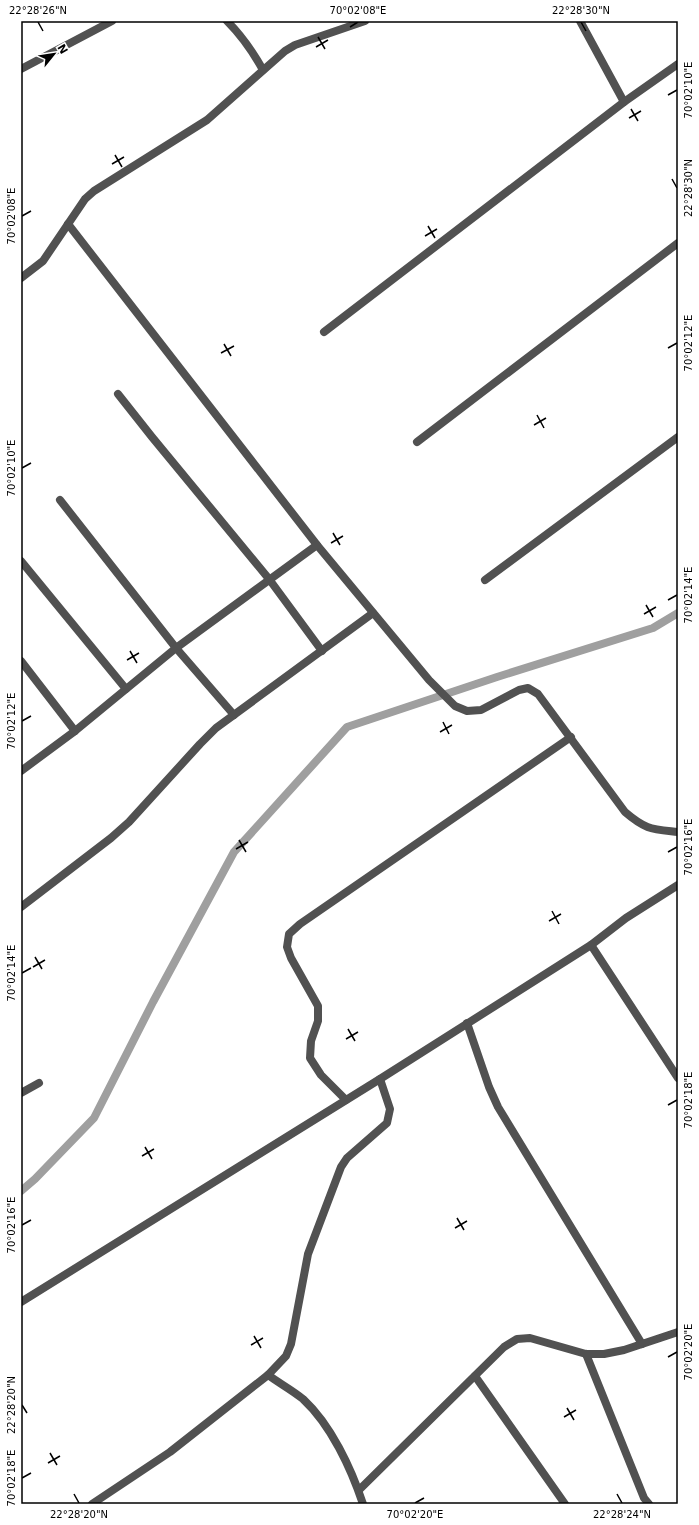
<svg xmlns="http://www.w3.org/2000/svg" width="699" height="1525" font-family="'DejaVu Sans',sans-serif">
<rect width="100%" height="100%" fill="#fff"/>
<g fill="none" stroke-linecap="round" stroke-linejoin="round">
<path stroke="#9f9f9f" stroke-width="8" d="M21 1191 35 1179 94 1118 153 1002 234 852 347 727 497 677 653 628 678 613"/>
<path stroke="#515151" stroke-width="8" d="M227 21C242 36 253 52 263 70"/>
<g stroke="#515151" stroke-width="8">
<path d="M580 21 624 102"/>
<path d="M21 69 112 21"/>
<path d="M68 224 317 545 429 680 455 706 467 711 481 710 519 690 528 688 538 694 625 812C646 830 652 829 678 832"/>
<path d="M21 278 43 261 85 199 94 191 207 120 285 51 295 45 365 21"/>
<path d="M324 332 624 102 678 64"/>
<path d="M118 394 152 437 269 579 322 651"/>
<path d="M417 442 678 243"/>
<path d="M60 500 176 648 234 715"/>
<path d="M21 561 126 689"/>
<path d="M485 580 678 437"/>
<path d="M21 661 75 731"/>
<path d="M21 771 75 731 176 648 317 545"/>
<path d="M21 907 111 838 129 822 200 744 216 728 373 613"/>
<path d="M591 945 678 1078"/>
<path d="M467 1023 489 1087 498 1107 642 1344"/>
<path d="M21 1093 39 1083"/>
<path d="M346 1100 321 1075 310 1058 311 1041 318 1021V1006L291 958 287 947 289 934 300 924 571 737"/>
<path d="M21 1302 380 1079 591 945 626 918 678 885"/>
<path d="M586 1354 644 1498 649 1504"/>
<path d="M268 1375C279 1383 292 1390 303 1399 331 1425 351 1468 363 1504"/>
<path d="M475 1376 565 1504"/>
<path d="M359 1490 504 1347 517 1339 530 1338 586 1354H604L624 1350 678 1332"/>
<path d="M92 1504 170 1452 268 1375 286 1356 291 1344 308 1254 341 1167 347 1158 387 1123 390 1109 380 1079"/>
</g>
</g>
<path fill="none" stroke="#000" stroke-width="1.5" d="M38 22 43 31M581 22 586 31M350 27 358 22M318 37 325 49M316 47 328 40M668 95 677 90M631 109 638 121M629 118 641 111M115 155 122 167M112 164 124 157M672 179 677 188M22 216 31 211M428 226 435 238M425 236 437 229M224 344 231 356M668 348 677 343M221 353 234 346M537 415 544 428M534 425 546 418M22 468 31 463M333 533 340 545M331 543 343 536M668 600 677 595M646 605 653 617M644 614 656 607M130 651 137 663M127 660 139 653M22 721 31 716M443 722 449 734M440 732 452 725M239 840 246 852M236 849 248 842M668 852 677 847M552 911 559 924M549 921 561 914M35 957 42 969M33 967 45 960M22 973 31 968M348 1029 355 1041M346 1039 358 1032M668 1105 677 1100M145 1147 152 1159M142 1156 154 1149M457 1218 464 1230M22 1225 31 1220M455 1228 467 1221M254 1336 261 1348M251 1345 263 1338M668 1357 677 1352M22 1405 27 1413M567 1408 574 1420M564 1417 576 1410M50 1453 57 1465M48 1463 60 1456M22 1478 31 1473M74 1494 79 1503M617 1494 622 1503M415 1503 424 1498"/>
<rect width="699" height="1525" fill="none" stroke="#ffffff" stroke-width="44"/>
<g transform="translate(54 54) rotate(60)" stroke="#ffffff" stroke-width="3" paint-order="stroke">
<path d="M0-3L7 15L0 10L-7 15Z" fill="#000000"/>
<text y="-6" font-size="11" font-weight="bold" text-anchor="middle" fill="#000000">N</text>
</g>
<rect x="22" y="22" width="655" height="1481" fill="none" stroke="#000" stroke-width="1.5"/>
<g font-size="10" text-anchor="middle" fill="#000">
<text x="38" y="14">22°28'26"N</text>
<text x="358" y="14">70°02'08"E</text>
<text x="581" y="14">22°28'30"N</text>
<text transform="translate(688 90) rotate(-90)" y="4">70°02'10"E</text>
<text transform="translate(688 188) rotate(-90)" y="4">22°28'30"N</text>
<text transform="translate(11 216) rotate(-90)" y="4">70°02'08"E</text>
<text transform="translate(688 343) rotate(-90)" y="4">70°02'12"E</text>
<text transform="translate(11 468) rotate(-90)" y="4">70°02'10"E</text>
<text transform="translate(688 595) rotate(-90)" y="4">70°02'14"E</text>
<text transform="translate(11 721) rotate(-90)" y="4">70°02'12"E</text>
<text transform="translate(688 847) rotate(-90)" y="4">70°02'16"E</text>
<text transform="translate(11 973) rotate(-90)" y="4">70°02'14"E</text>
<text transform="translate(688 1100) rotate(-90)" y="4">70°02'18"E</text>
<text transform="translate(11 1225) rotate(-90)" y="4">70°02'16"E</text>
<text transform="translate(688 1352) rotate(-90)" y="4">70°02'20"E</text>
<text transform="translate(11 1405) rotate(-90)" y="4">22°28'20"N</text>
<text transform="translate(11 1478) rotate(-90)" y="4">70°02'18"E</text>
<text x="79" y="1518">22°28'20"N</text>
<text x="415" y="1518">70°02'20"E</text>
<text x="622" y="1518">22°28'24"N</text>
</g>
</svg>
